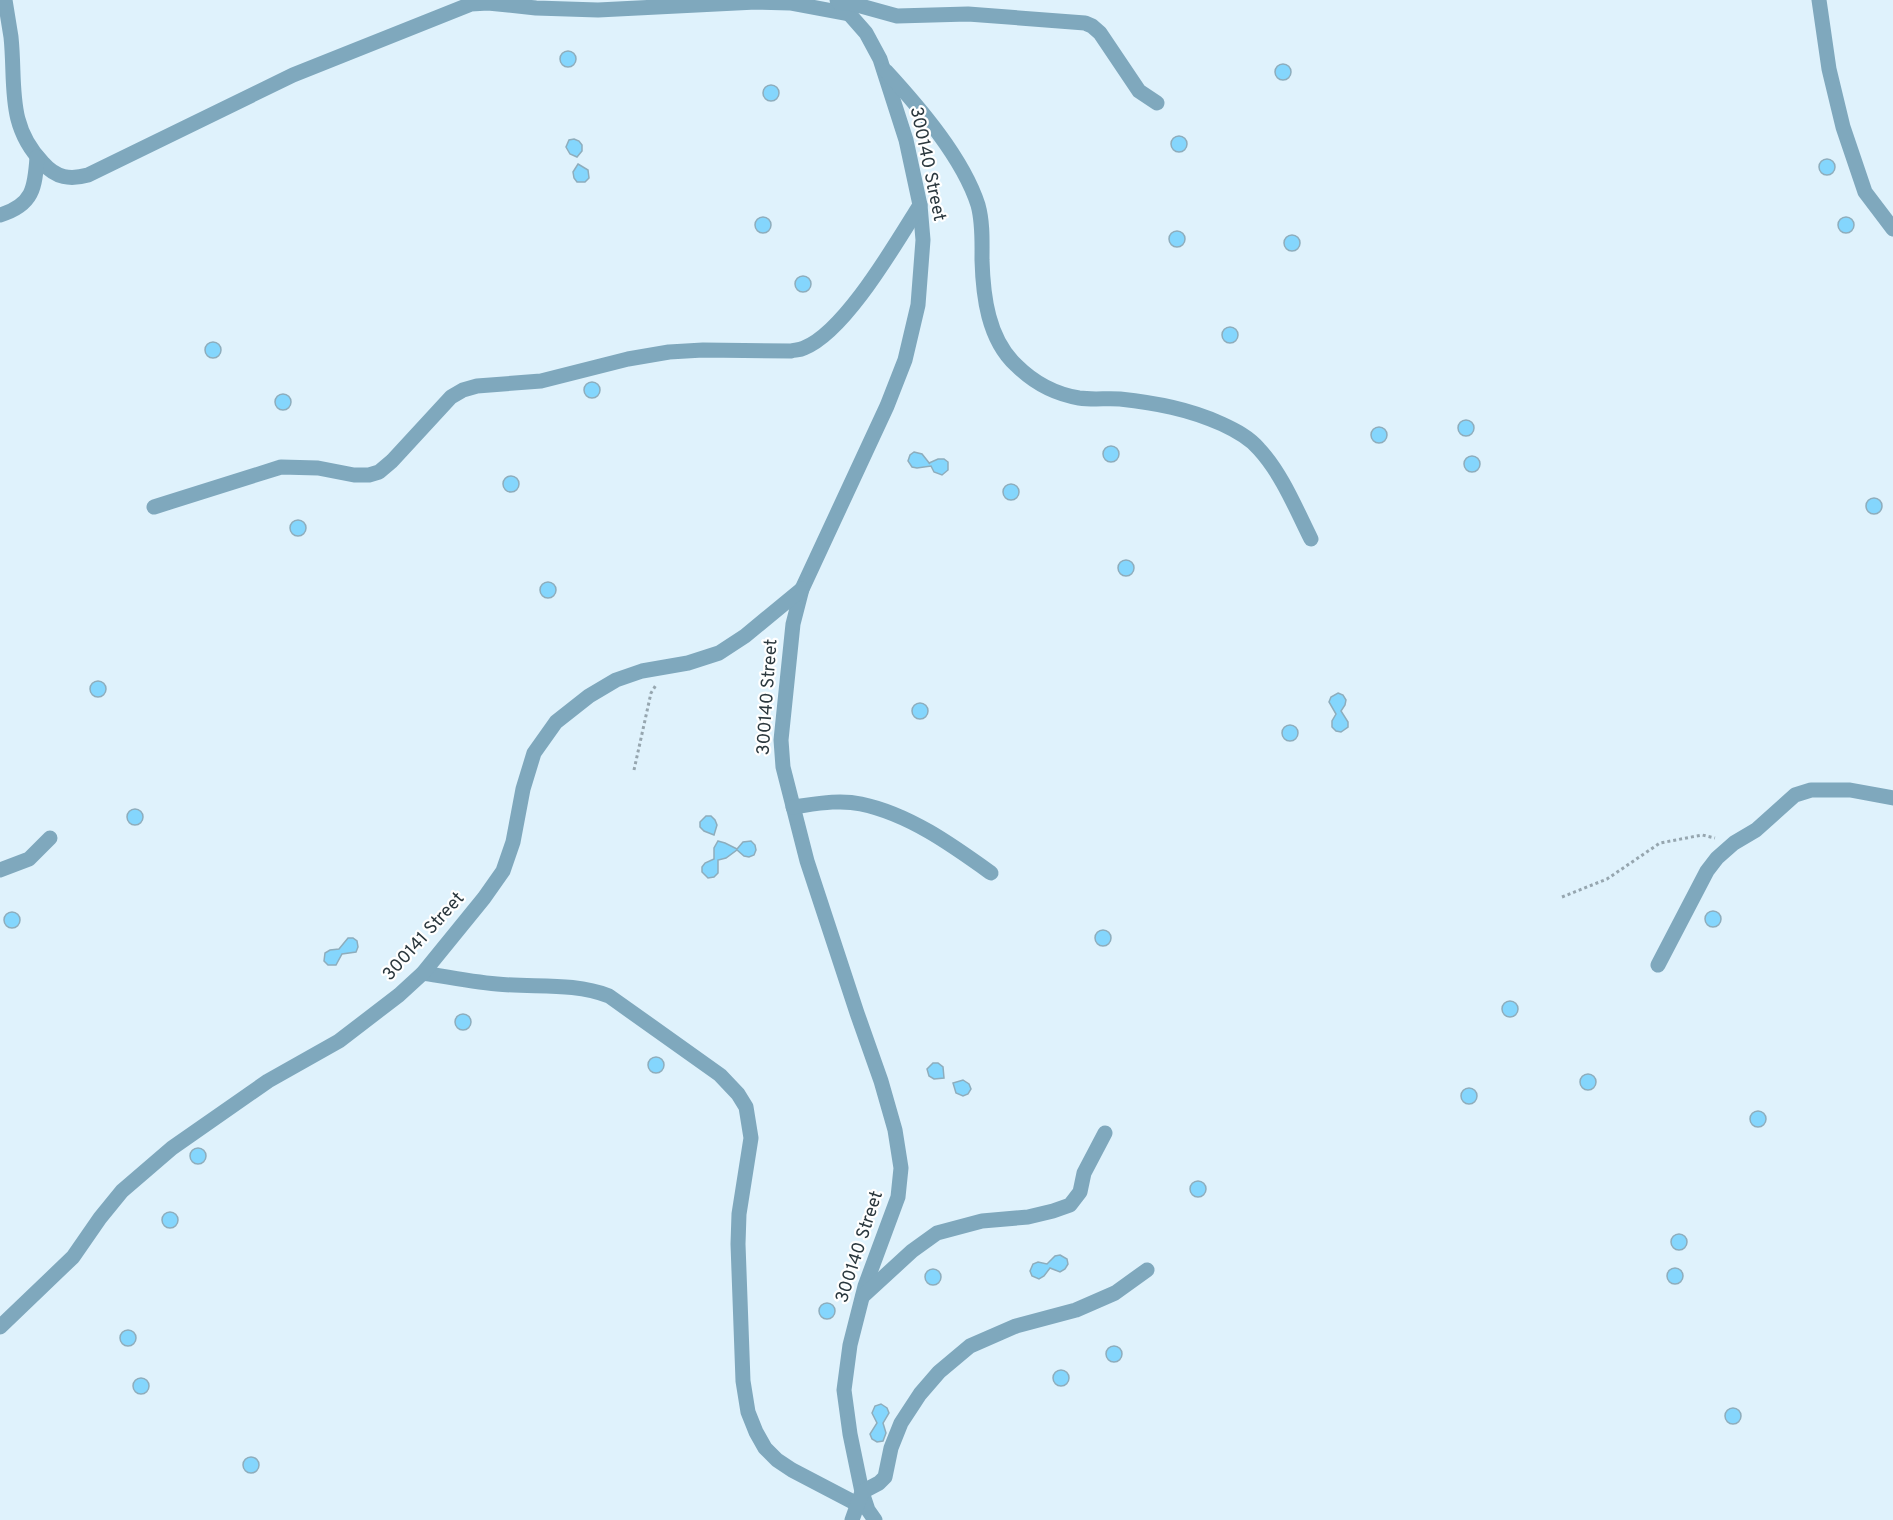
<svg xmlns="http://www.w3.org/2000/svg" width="1893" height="1520" font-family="Overpass,sans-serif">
<rect width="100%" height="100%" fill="#dff2fc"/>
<g fill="#84d6fd" stroke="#8eadbc" stroke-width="1.5">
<circle cx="568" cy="59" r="8"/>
<circle cx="1283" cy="72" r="8"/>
<circle cx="771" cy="93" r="8"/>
<circle cx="1179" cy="144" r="8"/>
<path d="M574 139 579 141 582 145V151L577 157 570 154 566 147 569 140Z"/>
<circle cx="1827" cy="167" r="8"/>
<path d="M578 164 588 170 589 178 585 182H577L574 178 573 172Z"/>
<circle cx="763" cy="225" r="8"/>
<circle cx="1846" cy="225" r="8"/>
<circle cx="1177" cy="239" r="8"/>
<circle cx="1292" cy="243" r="8"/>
<circle cx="803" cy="284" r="8"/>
<circle cx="1230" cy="335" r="8"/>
<circle cx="213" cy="350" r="8"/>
<circle cx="592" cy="390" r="8"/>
<circle cx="283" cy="402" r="8"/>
<circle cx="1466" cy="428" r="8"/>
<circle cx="1379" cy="435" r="8"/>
<circle cx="1111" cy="454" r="8"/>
<path d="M914 452 922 454 930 464 929 463 938 459H944L948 462V470L942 475 934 472 931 466 917 468 912 467 908 461 910 455Z"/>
<circle cx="1472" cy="464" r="8"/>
<circle cx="511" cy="484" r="8"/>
<circle cx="1011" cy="492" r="8"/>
<circle cx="1874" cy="506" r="8"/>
<circle cx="298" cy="528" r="8"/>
<circle cx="1126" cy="568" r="8"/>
<circle cx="548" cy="590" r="8"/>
<circle cx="98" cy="689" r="8"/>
<path d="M1338 693 1343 695 1346 700 1345 705 1341 711 1348 722V727L1341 732 1336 731 1332 727V721L1336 714 1329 702 1331 697Z"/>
<circle cx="920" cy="711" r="8"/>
<circle cx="1290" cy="733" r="8"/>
<circle cx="135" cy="817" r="8"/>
<path d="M706 816H711L715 820 717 825 714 835 704 831 700 827V822Z"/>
<path d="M718 841 725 843 737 849 743 842 751 841 755 845 756 850 754 855 749 857 744 856 737 850 726 858 718 860V873L714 877 708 878 702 872V867L705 863 714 859V848Z"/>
<circle cx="1713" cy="919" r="8"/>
<circle cx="12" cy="920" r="8"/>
<circle cx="1103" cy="938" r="8"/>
<path d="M348 938H353L357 941 358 947 356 952 342 954 336 965H328L324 961 325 953 330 950 339 949Z"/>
<circle cx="1510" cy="1009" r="8"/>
<circle cx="463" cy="1022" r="8"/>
<circle cx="656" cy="1065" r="8"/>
<path d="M933 1063H938L943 1067 944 1078 934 1079 929 1076 927 1069Z"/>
<circle cx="1588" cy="1082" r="8"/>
<path d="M963 1080 969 1084 971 1089 968 1094 963 1096 956 1093 953 1083Z"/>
<circle cx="1469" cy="1096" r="8"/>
<circle cx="1758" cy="1119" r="8"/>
<circle cx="198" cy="1156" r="8"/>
<circle cx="1198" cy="1189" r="8"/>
<circle cx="170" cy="1220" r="8"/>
<circle cx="1679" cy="1242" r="8"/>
<path d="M1060 1255 1067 1259 1068 1264 1065 1269 1060 1272 1050 1268 1044 1276 1039 1279 1032 1276 1030 1271 1033 1264 1038 1262 1047 1264 1055 1256Z"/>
<circle cx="1675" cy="1276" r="8"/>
<circle cx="933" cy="1277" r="8"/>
<circle cx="827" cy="1311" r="8"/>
<circle cx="128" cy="1338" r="8"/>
<circle cx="1114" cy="1354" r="8"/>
<circle cx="1061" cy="1378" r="8"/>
<circle cx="141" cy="1386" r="8"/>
<path d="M881 1404 887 1408 889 1413 883 1423 886 1433 883 1441 877 1442 872 1439 870 1434 877 1423 872 1413 875 1406Z"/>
<circle cx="1733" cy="1416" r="8"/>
<circle cx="251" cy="1465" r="8"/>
</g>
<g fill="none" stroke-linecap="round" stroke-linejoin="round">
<g stroke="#96a6af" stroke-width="3" stroke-dasharray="3 3" stroke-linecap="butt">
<path d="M634 770 651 693 656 685"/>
<path d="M1562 897 1607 879 1660 843 1702 835 1715 838"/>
</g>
<g stroke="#7fa8bd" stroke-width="15">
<path d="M5 0C7 12 9 24 11 37 16 85 6 125 43 163 56 178 70 180 88 175L293 75 471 4 488 3 536 8 598 10 756 2 790 3 849 14"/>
<path d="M837 0 866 33 880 59 906 140 920 205 923 240 918 305 905 360 887 406 802 589 793 624 781 740 783 767 807 861 857 1013 881 1081 895 1130 901 1168 898 1197 865 1286 850 1345 844 1390 850 1434 862 1492 868 1510 875 1520"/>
<path d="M1819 0 1829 69 1843 127 1865 192 1893 229"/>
<path d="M839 3H850L897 16 968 14 1085 23 1092 26 1100 33 1139 91 1157 103"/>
<path d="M886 71C919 107 963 158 978 205 983 223 982 242 982 260 983 296 988 339 1016 365 1034 383 1055 394 1079 398 1093 400 1107 398 1120 399 1156 403 1189 409 1222 424 1235 430 1249 437 1259 449 1282 474 1296 509 1311 539"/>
<path d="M0 215C33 205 35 188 37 157"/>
<path d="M154 507 281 467 318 468 354 475H369L379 472 392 461 451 397 463 390 477 386 541 381 628 359 669 352 703 350 791 351C795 350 800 350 804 348 845 332 896 243 920 205"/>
<path d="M793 807C815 804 839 799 861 804 909 814 952 845 991 873"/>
<path d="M0 870 29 859 50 838"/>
<path d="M1658 965 1707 871 1717 858 1734 843 1756 830 1795 795 1811 790H1850L1893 798"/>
<path d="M423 973C447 977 472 982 497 984 535 988 573 982 609 996L720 1075 738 1094 746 1107 751 1138 739 1214 738 1244 743 1381 748 1412 756 1432 765 1448 777 1460 792 1470 857 1504"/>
<path d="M863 1296 912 1251 937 1233 982 1221 1028 1217 1053 1211 1070 1205 1080 1192 1084 1173 1105 1133"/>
<path d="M0 1327 73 1257 100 1218 122 1191 172 1148 268 1081 339 1041 399 995 423 973 484 898 503 871 513 842 523 789 534 753 556 722 589 696 616 680 642 671 688 663 719 653 745 636 802 589"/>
<path d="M852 1520 862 1492 879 1483 885 1477 891 1448 901 1423 920 1394 939 1372 970 1346 1016 1326 1076 1310 1115 1293 1147 1270"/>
</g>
</g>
<g text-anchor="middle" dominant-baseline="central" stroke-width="4.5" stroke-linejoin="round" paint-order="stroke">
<g font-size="18" fill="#2b383e" stroke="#fff">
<text transform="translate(927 164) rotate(78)">300140 Street</text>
<text transform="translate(768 697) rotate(-86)">300140 Street</text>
<text transform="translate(424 937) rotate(-48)">300141 Street</text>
<text transform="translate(860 1247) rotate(-72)">300140 Street</text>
</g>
</g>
</svg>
